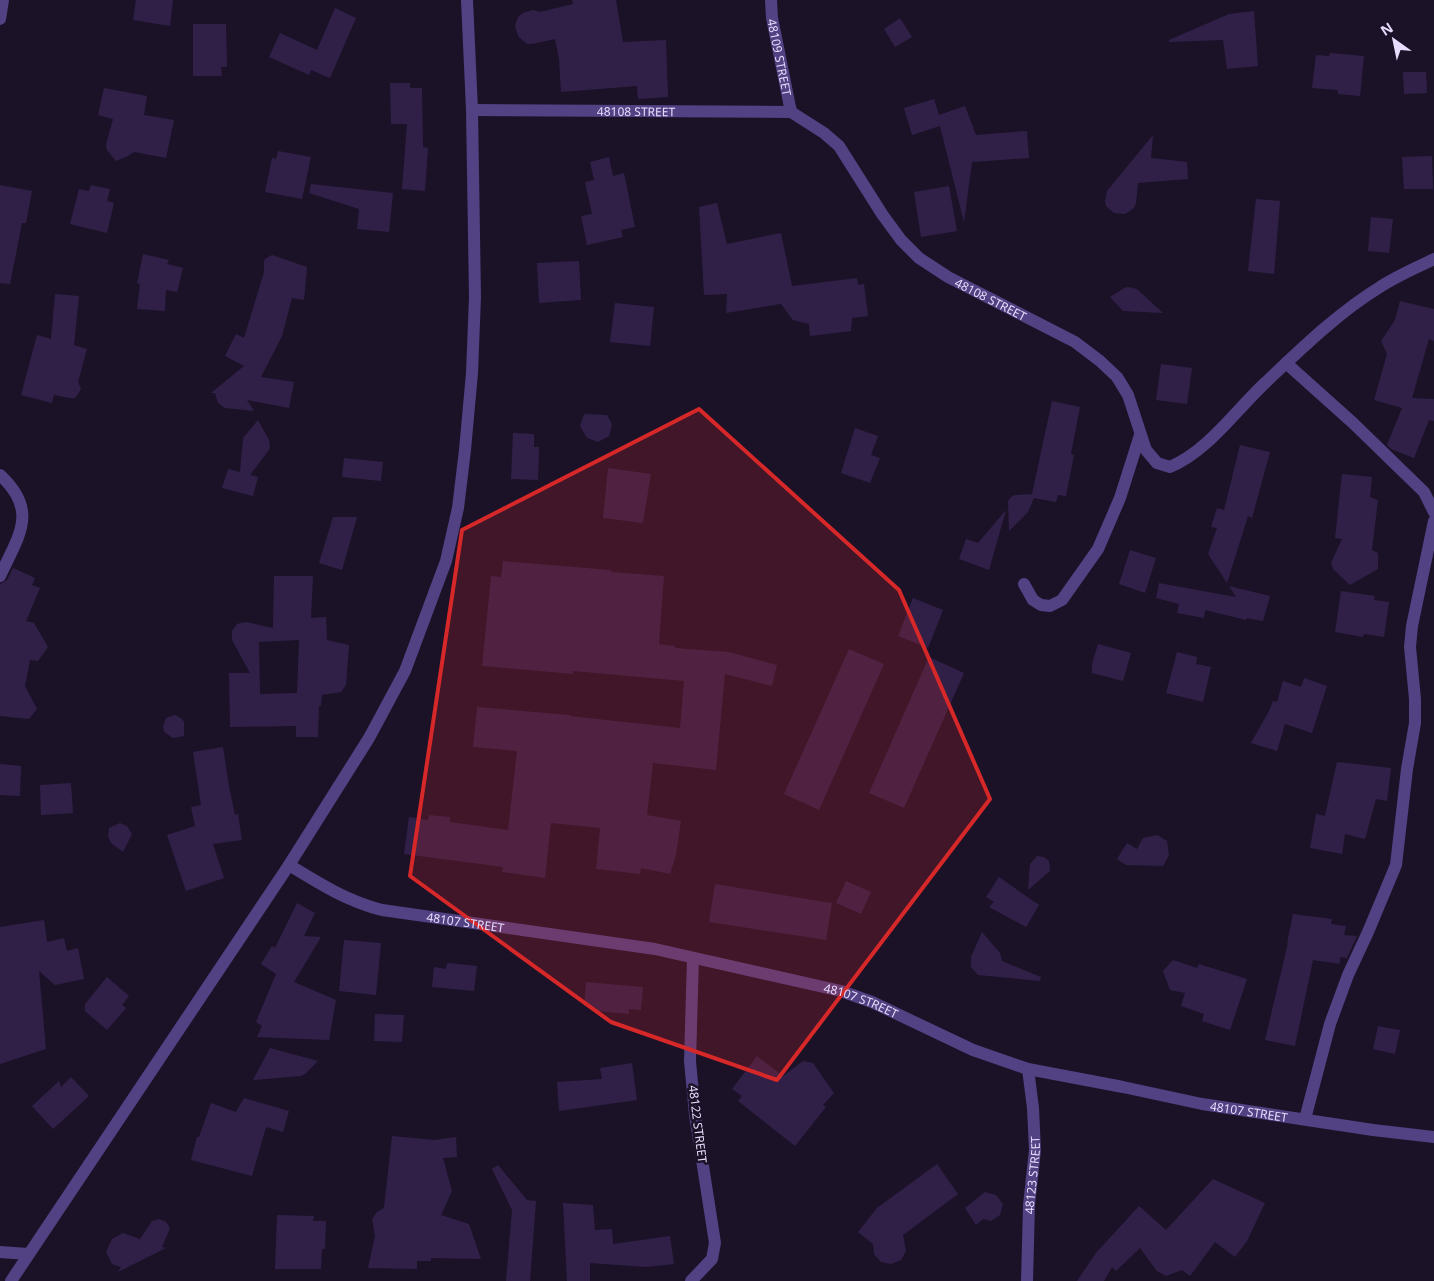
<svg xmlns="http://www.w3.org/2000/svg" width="1434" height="1281" font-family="'Noto Sans',sans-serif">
<rect width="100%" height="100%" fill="#1b1228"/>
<g fill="#302048" fill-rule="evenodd">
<path d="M136 0H173L170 26 133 20Z"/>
<path d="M572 0H616L623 42 666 40 668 97 638 99 637 86 561 92 559 59 555 39 532 44H527L518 36 515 26 518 17 523 13 533 10 540 12 573 4Z"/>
<path d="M335 8 356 18 330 78 311 70 309 75 269 57 280 33 317 50Z"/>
<path d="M1254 11 1258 66 1227 69 1223 40 1169 42V40L1229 14Z"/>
<path d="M900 18 912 37 895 47 884 29Z"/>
<path d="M193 24H226L227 67H221L222 76H193Z"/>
<path d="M1330 53 1364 56 1360 96 1338 94V90L1312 88 1316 55 1329 56Z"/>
<path d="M1403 72H1426L1427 93 1404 94Z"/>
<path d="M390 83H410V88H422L423 147 428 148 425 191 402 189 407 124H391Z"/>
<path d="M104 88 147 96 144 115 174 120 166 158 134 152 128 156 116 161 107 150 106 145 113 119 98 115Z"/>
<path d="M934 99 939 115 965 106 976 135 1027 131 1029 158 972 162 964 222 940 126 912 135 904 108Z"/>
<path d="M1153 135 1151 158 1187 162 1188 179 1138 183 1136 203 1134 208 1125 214 1114 213 1106 206 1105 201 1107 191Z"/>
<path d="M278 151 311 157 302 199 265 192 272 158 276 159Z"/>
<path d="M1432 156 1433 189H1404L1402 157Z"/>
<path d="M609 157 613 176 624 173 635 227 621 230 623 237 587 245 581 216 592 214 585 182 594 180 590 162Z"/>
<path d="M311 184 393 193 389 232 357 229 359 209 309 193Z"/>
<path d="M0 185 32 191 26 223H22L10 284 0 283Z"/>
<path d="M91 185 110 189 107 201 114 203 107 233 70 224 79 189 89 191Z"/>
<path d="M949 186 957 231 921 237 914 192Z"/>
<path d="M1256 199 1280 201 1274 274 1248 271Z"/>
<path d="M717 203 727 244 781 233 792 286 857 278 858 285 864 284 868 316 852 318 851 331 810 336 809 324 793 320 781 304 726 313 727 294 704 295 699 207Z"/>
<path d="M1371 217 1393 219 1389 253 1368 251Z"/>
<path d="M143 254 169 260 167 264 183 268 177 292 166 290 165 311 137 309 140 284 137 283Z"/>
<path d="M272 255 307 267 304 300 292 298 282 336 261 377 294 382 289 408 247 400 254 411 225 408 218 403 215 393H211L244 366 225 356 236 334 244 338 264 272V262L265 259Z"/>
<path d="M579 261 581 300 539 303 537 263Z"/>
<path d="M1128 287 1137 289 1163 313 1123 311 1110 297 1124 288Z"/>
<path d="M55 294 79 296 74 345 87 349 78 382 81 389 78 394 75 398H69L54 395 52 403 21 395 37 335 51 339Z"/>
<path d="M1400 301 1434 309V341L1429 339 1412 398 1434 399V421L1429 420 1414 458 1391 449 1387 445 1402 408 1374 400 1387 354 1381 341 1395 320Z"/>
<path d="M615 303 654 307 650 346 610 342Z"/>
<path d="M1161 364 1192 368 1187 404 1156 400Z"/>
<path d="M1052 401 1080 407 1071 454 1074 455 1066 496 1058 495 1056 502 1034 498 1028 512 1009 531 1008 501 1012 496 1016 495 1032 494Z"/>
<path d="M584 414 607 415 612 424 609 436 598 442 587 438 580 426Z"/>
<path d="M258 420 269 440 270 445 269 450 250 475 258 477 253 496 222 488 228 469 240 472 243 438Z"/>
<path d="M855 428 878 436 871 455 880 458 870 483 841 473Z"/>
<path d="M513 433 534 434V447H539L538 480 511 479Z"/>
<path d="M1240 445 1270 452 1252 518 1248 516 1227 583 1208 554 1217 528 1211 527 1217 508 1224 510Z"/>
<path d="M344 458 383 462 381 481 342 477Z"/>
<path d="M608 468 651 474 643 523 603 518Z"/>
<path d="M1342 474 1372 477 1370 497 1378 500 1372 550 1378 553V569L1350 585 1333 569 1331 563 1342 539 1335 538Z"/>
<path d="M1006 510 989 570 959 559 966 539 978 543Z"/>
<path d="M333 517H357L342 570 319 563Z"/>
<path d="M1130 550 1156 558 1145 593 1119 584Z"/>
<path d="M503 561 611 570V572L664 576 659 644 675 646V648L729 652 777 665 772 686 725 674 716 770 653 763 647 815 681 821 676 855 670 874 641 868 640 874 596 869 600 828 551 823 545 878 502 872 503 867 404 854 409 817 428 820 429 815 450 817V822L508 830 517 751 473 747 477 707 570 715V716L680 728 684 681 573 671V674L482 666 491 576 501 577Z"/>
<path d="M13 568 35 578 32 585 40 588 26 621 34 623 48 647 38 661 30 660 25 686 37 709 29 719 0 716V584L7 580Z"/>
<path d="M274 576H313L311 618 326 617 327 640 349 645 346 685 341 692 322 695 321 706H319L318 737H296V726L230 727 229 673H250L232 640V631L237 624 246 622 273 628ZM299 640 297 693 260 694 259 642Z"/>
<path d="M1159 583 1236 597 1229 586 1270 596 1263 621 1247 618 1246 620 1205 610 1204 618 1177 613 1179 604 1156 598Z"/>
<path d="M1341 591 1375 596 1374 600 1389 602 1384 637 1364 634 1363 637 1335 632Z"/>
<path d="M913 598 943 610 928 648 898 636Z"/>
<path d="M1098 644 1131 653 1123 681 1092 673V664Z"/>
<path d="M849 649 884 664 819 810 784 794Z"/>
<path d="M1177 652 1197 657 1196 664 1211 667 1203 702 1166 693Z"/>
<path d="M929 657 964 673 904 808 869 793Z"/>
<path d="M1304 678 1327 686 1312 733 1285 724 1277 751 1251 743 1269 711 1273 701 1277 702 1283 681 1301 687Z"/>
<path d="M175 715 182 719 184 722V736L173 738 164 732 163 726 166 718Z"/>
<path d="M223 747 229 786 235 815 238 814 242 840 213 844 224 878 186 891 167 835 195 826 191 807 201 805 193 752Z"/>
<path d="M1337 762 1391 768 1387 801 1376 799 1365 839 1345 834 1342 854 1310 848 1316 814 1325 816Z"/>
<path d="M0 764 21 766 20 796 0 795Z"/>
<path d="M71 783 73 813 41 815 40 785Z"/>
<path d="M120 823 127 826 132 834 123 852 111 843 108 836 109 828Z"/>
<path d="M1157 835 1167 841 1169 855 1163 866 1126 865 1117 859 1127 843 1137 849 1143 838Z"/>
<path d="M1037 856 1044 857 1049 861 1050 871 1028 890 1030 864Z"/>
<path d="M999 877 1039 905 1026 927 989 907 994 902 986 897Z"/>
<path d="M846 881 871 892 861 914 836 903Z"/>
<path d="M715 884 832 903 826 940 709 922Z"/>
<path d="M297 903 315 913 304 936 321 937 294 982 336 1000 329 1040 257 1037 262 1026 256 1022 276 974 261 964 272 946 275 948Z"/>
<path d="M1293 914 1332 919 1331 924 1346 926 1344 935 1357 936 1347 958 1340 957V964L1313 960 1295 1046 1265 1040 1288 943H1287Z"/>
<path d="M44 920 47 942 64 938 67 951 78 948 84 979 55 985 39 971 46 1049 0 1064V927Z"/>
<path d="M982 932 1000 953 1002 961 1041 977 1040 981 978 975 971 967V957Z"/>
<path d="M344 940 381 943 376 995 339 991Z"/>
<path d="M1173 960 1197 968 1199 964 1247 979 1230 1030 1202 1021 1204 1014 1181 1006 1185 993 1170 990 1163 971Z"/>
<path d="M447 963 477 966 474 991 432 987 434 967 446 969Z"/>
<path d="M107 977 129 996 122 1005 126 1008 107 1030 85 1011V1004Z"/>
<path d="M586 982 643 987 641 1010 629 1009V1014L596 1011 597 1008 584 1006Z"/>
<path d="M375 1014 404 1015 402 1042 374 1041Z"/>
<path d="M1378 1026 1400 1030 1395 1054 1373 1049Z"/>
<path d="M270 1048 318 1061 305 1074 301 1076 253 1080Z"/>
<path d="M757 1056 783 1076 803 1061 813 1063 834 1093 823 1105 826 1107 795 1146 738 1101 742 1096 732 1089Z"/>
<path d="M632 1063 637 1100 559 1111 557 1082 602 1079 600 1068Z"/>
<path d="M71 1077 89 1096 53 1129 32 1106 59 1081 61 1087Z"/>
<path d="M244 1098 289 1111 283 1132 266 1127 252 1176 191 1160 197 1137H199L211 1103 236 1112Z"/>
<path d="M392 1136 435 1140 456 1137 457 1157 443 1158 452 1191 441 1215 469 1224 481 1259 431 1258V1261H417V1269L368 1268 375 1236 372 1219 377 1212 384 1208Z"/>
<path d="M937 1164 958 1194 903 1235 906 1251 901 1260 891 1264 881 1262 874 1254 873 1244 858 1232 877 1208Z"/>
<path d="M498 1165 527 1200 536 1201 530 1281H506L512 1210 492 1169Z"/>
<path d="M1213 1179 1265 1203 1247 1241 1235 1257 1215 1242 1190 1276 1182 1270 1166 1276 1157 1271 1140 1248 1116 1271 1112 1267 1104 1281H1077L1096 1253 1139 1206 1166 1230Z"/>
<path d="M985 1192 996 1195 1003 1204 1000 1215 991 1221 983 1219 976 1225 965 1208Z"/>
<path d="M563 1203 593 1205 595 1230 612 1229 613 1244 670 1236 674 1264 646 1267 590 1263V1281H567Z"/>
<path d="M277 1215 314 1216 313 1221H326L325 1249H322L321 1269H275Z"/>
<path d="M159 1219 166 1222 170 1228 162 1247 166 1248 118 1272 121 1267 112 1264 106 1252 112 1239 123 1233 140 1239 152 1221Z"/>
</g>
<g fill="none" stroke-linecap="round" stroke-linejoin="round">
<g stroke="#524183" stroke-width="12">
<path id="s1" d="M771 0 772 18 791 112"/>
<path d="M0 19 3 0"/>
<path id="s2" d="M472 110 791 112 824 133 839 146 882 214 901 240 919 258 948 277 1075 342 1100 361 1117 377 1128 395 1146 450 1157 463 1170 467C1208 451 1236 410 1266 382 1301 349 1339 312 1380 287 1397 276 1416 268 1434 259"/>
<path d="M1286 363 1353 423 1424 492 1434 512"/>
<path d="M0 475C39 511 19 535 0 576"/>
<path d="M1024 584 1033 600 1041 605 1050 606 1062 600 1098 549 1120 498 1140 435"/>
<path id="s3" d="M289 865C320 884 347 901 382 910L655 949 841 991 872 1002 973 1050 1028 1069 1123 1087 1202 1104 1373 1130 1434 1137"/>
<path d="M1305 1119 1330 1024 1348 975 1368 932 1396 865 1407 769 1415 723V699L1410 647 1412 626 1434 521"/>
<path d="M0 1252 28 1254"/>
<path d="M11 1281 289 865 369 738 405 671 446 561 458 508 465 450 472 373 475 297 472 110 467 0"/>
<path d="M691 1281 712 1259 715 1243 695 1115 690 1061 693 958"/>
<path id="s4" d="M1027 1281 1029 1205 1035 1150 1033 1108 1028 1069"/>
</g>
</g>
<path fill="#d62828" fill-opacity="0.2" stroke="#d62828" stroke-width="4" stroke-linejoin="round" d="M699 409 899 590 990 799 777 1080 611 1022 410 876 462 530Z"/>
<g text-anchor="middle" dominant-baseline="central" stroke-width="5" stroke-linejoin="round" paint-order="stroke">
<g font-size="12" fill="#e7dcfc" stroke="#1b1228">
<text stroke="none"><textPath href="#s1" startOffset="58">48109 STREET</textPath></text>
<text stroke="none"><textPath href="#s2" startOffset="164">48108 STREET</textPath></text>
<text stroke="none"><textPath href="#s2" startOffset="599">48108 STREET</textPath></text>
<text stroke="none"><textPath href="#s3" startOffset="188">48107 STREET</textPath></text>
<text stroke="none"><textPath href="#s3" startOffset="592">48107 STREET</textPath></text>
<text stroke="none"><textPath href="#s3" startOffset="998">48107 STREET</textPath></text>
<text transform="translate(698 1124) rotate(83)">48122 STREET</text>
<text stroke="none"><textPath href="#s4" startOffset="106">48123 STREET</textPath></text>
</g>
</g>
<g transform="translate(1394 40) rotate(327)" stroke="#1b1228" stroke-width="4" paint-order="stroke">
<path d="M0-4L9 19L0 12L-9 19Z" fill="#e7dcfc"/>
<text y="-8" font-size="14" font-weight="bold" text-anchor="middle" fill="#e7dcfc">N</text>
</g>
</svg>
